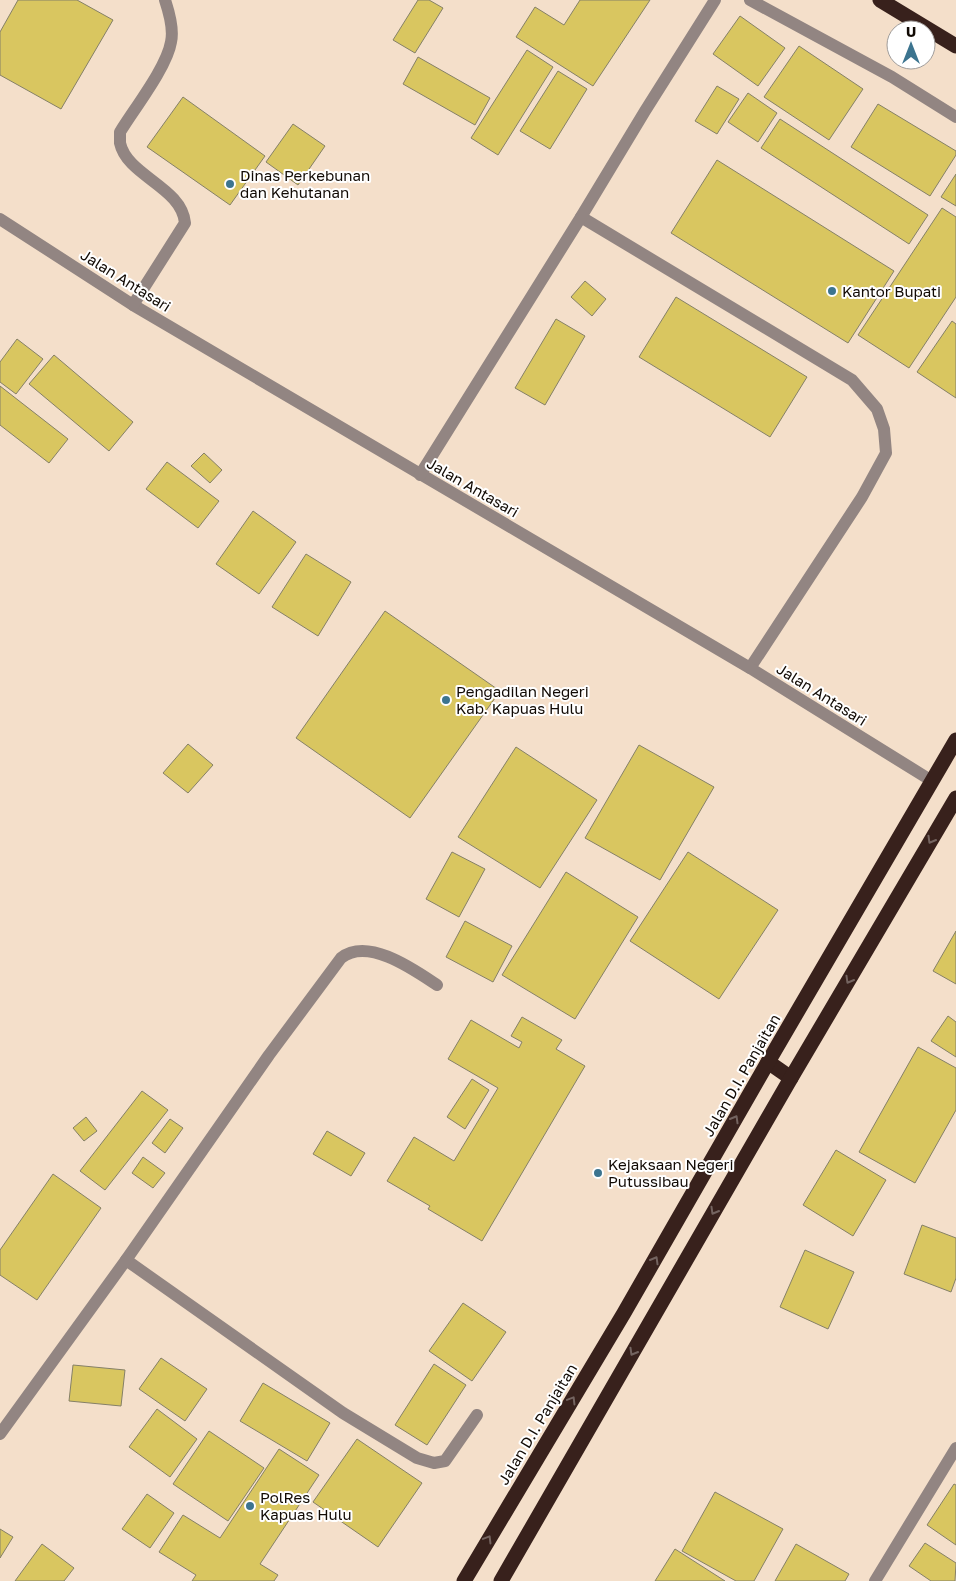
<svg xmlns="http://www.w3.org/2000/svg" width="956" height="1581" font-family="'Golos Text',sans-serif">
<rect width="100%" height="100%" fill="#f4dfca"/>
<g fill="#d9c660" stroke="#858067">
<path d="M18 0H77L113 20 61 109 0 75V32Z"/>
<path d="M418 0H429L443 8 415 53 393 40Z"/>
<path d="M580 0H650L593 86 516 37 535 7 564 25Z"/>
<path d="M740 16 785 48 758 86 713 54Z"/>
<path d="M799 46 863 89 829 140 764 97Z"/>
<path d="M527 50 553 67 498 155 471 138Z"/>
<path d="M418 57 490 98 475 125 403 84Z"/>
<path d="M558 71 587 89 550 149 520 131Z"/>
<path d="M717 86 739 99 717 134 695 121Z"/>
<path d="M748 93 777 113 758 142 728 122Z"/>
<path d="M183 97 265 156 230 205 147 147Z"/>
<path d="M878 104 956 151V155L930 196 851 147Z"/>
<path d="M780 119 928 215 909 244 761 148Z"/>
<path d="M293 124 325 146 298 185 266 162Z"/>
<path d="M717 160 894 271 848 343 671 233Z"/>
<path d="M956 174V206L941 197Z"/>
<path d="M942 208 956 217V297L909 368 858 335Z"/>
<path d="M585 281 606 299 592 316 571 297Z"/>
<path d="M676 297 807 377 770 437 639 357Z"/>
<path d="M556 319 585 336 545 405 515 388Z"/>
<path d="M952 321 956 324V398L917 372Z"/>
<path d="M17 339 43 359 16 394 0 382V362Z"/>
<path d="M54 355 133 422 109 451 29 384Z"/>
<path d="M0 386 68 439 49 463 0 425Z"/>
<path d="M204 453 222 470 210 483 191 466Z"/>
<path d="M167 462 219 501 198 528 146 489Z"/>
<path d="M253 511 296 542 259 594 216 564Z"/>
<path d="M306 554 351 582 318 636 272 607Z"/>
<path d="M385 611 500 691 410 818 296 738Z"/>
<path d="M188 744 213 765 188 793 163 773Z"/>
<path d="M639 745 714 787 660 880 585 838Z"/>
<path d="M516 747 597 800 540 888 458 837Z"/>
<path d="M452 852 485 869 459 917 426 899Z"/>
<path d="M688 852 778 910 719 999 630 941Z"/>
<path d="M566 872 638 917 575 1019 502 975Z"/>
<path d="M465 921 512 946 493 982 446 957Z"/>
<path d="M956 931V984L933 971Z"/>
<path d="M948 1016 956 1022V1057L931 1041Z"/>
<path d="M522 1017 562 1040 556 1049 585 1066 482 1241 428 1209 430 1206 387 1181 414 1137 454 1161 498 1088 448 1059 471 1020 519 1048 522 1042 511 1036Z"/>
<path d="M918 1047 956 1068V1110L915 1183 859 1152Z"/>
<path d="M472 1079 489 1090 465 1129 447 1117Z"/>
<path d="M142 1091 168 1110 105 1190 80 1171Z"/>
<path d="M86 1117 97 1131 84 1141 73 1128Z"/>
<path d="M170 1119 183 1128 165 1153 152 1143Z"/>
<path d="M327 1131 365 1153 351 1176 313 1154Z"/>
<path d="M836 1150 886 1180 853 1236 803 1205Z"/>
<path d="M143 1157 165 1173 153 1188 132 1173Z"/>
<path d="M53 1174 101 1208 37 1300 0 1275V1250Z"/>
<path d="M922 1225 956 1238V1278L951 1292 904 1274Z"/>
<path d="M805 1250 854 1272 828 1329 780 1307Z"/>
<path d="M463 1303 506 1332 472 1381 429 1351Z"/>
<path d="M161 1358 207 1389 185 1421 139 1389Z"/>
<path d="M434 1364 466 1385 427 1445 395 1425Z"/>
<path d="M73 1365 125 1370 121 1406 69 1401Z"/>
<path d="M263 1383 330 1423 307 1461 240 1421Z"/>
<path d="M157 1409 197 1439 170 1477 129 1447Z"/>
<path d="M209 1431 264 1468 228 1521 173 1484Z"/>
<path d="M357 1439 422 1483 378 1547 313 1502Z"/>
<path d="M279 1449 319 1475 260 1564 278 1575 274 1581H192L196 1575 159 1552 183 1515 220 1538Z"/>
<path d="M954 1484 956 1485V1545L927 1525Z"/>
<path d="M715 1492 783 1529 754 1581H736L682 1551Z"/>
<path d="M147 1494 174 1513 150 1548 122 1529Z"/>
<path d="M0 1529 13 1537 0 1558Z"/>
<path d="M925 1543 956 1563 955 1581H931L909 1566Z"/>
<path d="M42 1544 74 1568 64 1581H15Z"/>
<path d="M796 1544 849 1574 845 1581H775Z"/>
<path d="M675 1549 725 1581H655Z"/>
</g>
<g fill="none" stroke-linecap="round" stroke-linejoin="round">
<g stroke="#928582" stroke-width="12">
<path d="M750 0 892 77 956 117"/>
<path d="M581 217 852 380 877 409 884 429 886 453 862 497 750 668"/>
<path d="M0 219 133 305 750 668 932 781"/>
<path d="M133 305 185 223C182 187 127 176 120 143 120 140 120 135 120 132 134 109 167 67 171 42 174 29 169 12 165 0"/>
<path d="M420 475 581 217 645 111 715 0"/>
<path d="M126 1260 343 1413 417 1458 434 1463 445 1461 477 1415"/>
<path d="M0 1434 126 1260 269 1055 341 958C368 937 413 969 437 985"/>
<path d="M875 1581 956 1448"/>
</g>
<g stroke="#38211c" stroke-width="15">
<path d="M880 0 956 46"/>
<path d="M768 1062 791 1078"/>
<path d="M464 1581 624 1313 768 1062 956 740"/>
<path d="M501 1581 791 1078 956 798"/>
</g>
</g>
<defs><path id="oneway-chevron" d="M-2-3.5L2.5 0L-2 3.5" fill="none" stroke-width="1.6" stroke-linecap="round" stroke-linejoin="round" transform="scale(1.25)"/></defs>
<g stroke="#746460">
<use href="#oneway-chevron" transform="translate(931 840) rotate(120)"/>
<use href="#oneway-chevron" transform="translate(849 980) rotate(120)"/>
<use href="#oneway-chevron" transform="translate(735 1119) rotate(-60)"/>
<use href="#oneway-chevron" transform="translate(714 1211) rotate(120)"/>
<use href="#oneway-chevron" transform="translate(655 1260) rotate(-60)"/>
<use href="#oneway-chevron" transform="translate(633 1352) rotate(120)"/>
<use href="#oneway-chevron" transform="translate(572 1400) rotate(-59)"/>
<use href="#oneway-chevron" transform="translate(488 1539) rotate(-59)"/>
</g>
<g fill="#3c748f" stroke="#fff" stroke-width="2">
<circle cx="230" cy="184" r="5"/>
<circle cx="832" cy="291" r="5"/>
<circle cx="446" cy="700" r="5"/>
<circle cx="598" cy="1173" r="5"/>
<circle cx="250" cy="1506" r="5"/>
</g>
<g text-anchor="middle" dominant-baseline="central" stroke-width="4" stroke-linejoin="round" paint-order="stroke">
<g font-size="15" fill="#110a04" stroke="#fff" text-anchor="start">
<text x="240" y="175">Dinas Perkebunan<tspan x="240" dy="17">dan Kehutanan</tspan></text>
<text x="842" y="291">Kantor Bupati</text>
<text x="456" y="691">Pengadilan Negeri<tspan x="456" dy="17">Kab. Kapuas Hulu</tspan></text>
<text x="608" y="1164">Kejaksaan Negeri<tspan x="608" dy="17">Putussibau</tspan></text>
<text x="260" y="1497">PolRes<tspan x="260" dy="17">Kapuas Hulu</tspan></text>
</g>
<g font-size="15" fill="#110a04" stroke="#fff">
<text transform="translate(126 280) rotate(32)">Jalan Antasari</text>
<text transform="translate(473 487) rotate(30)">Jalan Antasari</text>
<text transform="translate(822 694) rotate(32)">Jalan Antasari</text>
<text transform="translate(741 1075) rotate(-60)">Jalan D.I. Panjaitan</text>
<text transform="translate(537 1424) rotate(-59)">Jalan D.I. Panjaitan</text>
</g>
</g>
<g transform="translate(911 45)"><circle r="24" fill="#ffffff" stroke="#a09d9b"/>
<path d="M0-4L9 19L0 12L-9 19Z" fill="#3c748f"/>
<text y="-8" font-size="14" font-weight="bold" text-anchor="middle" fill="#110a04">U</text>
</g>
</svg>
